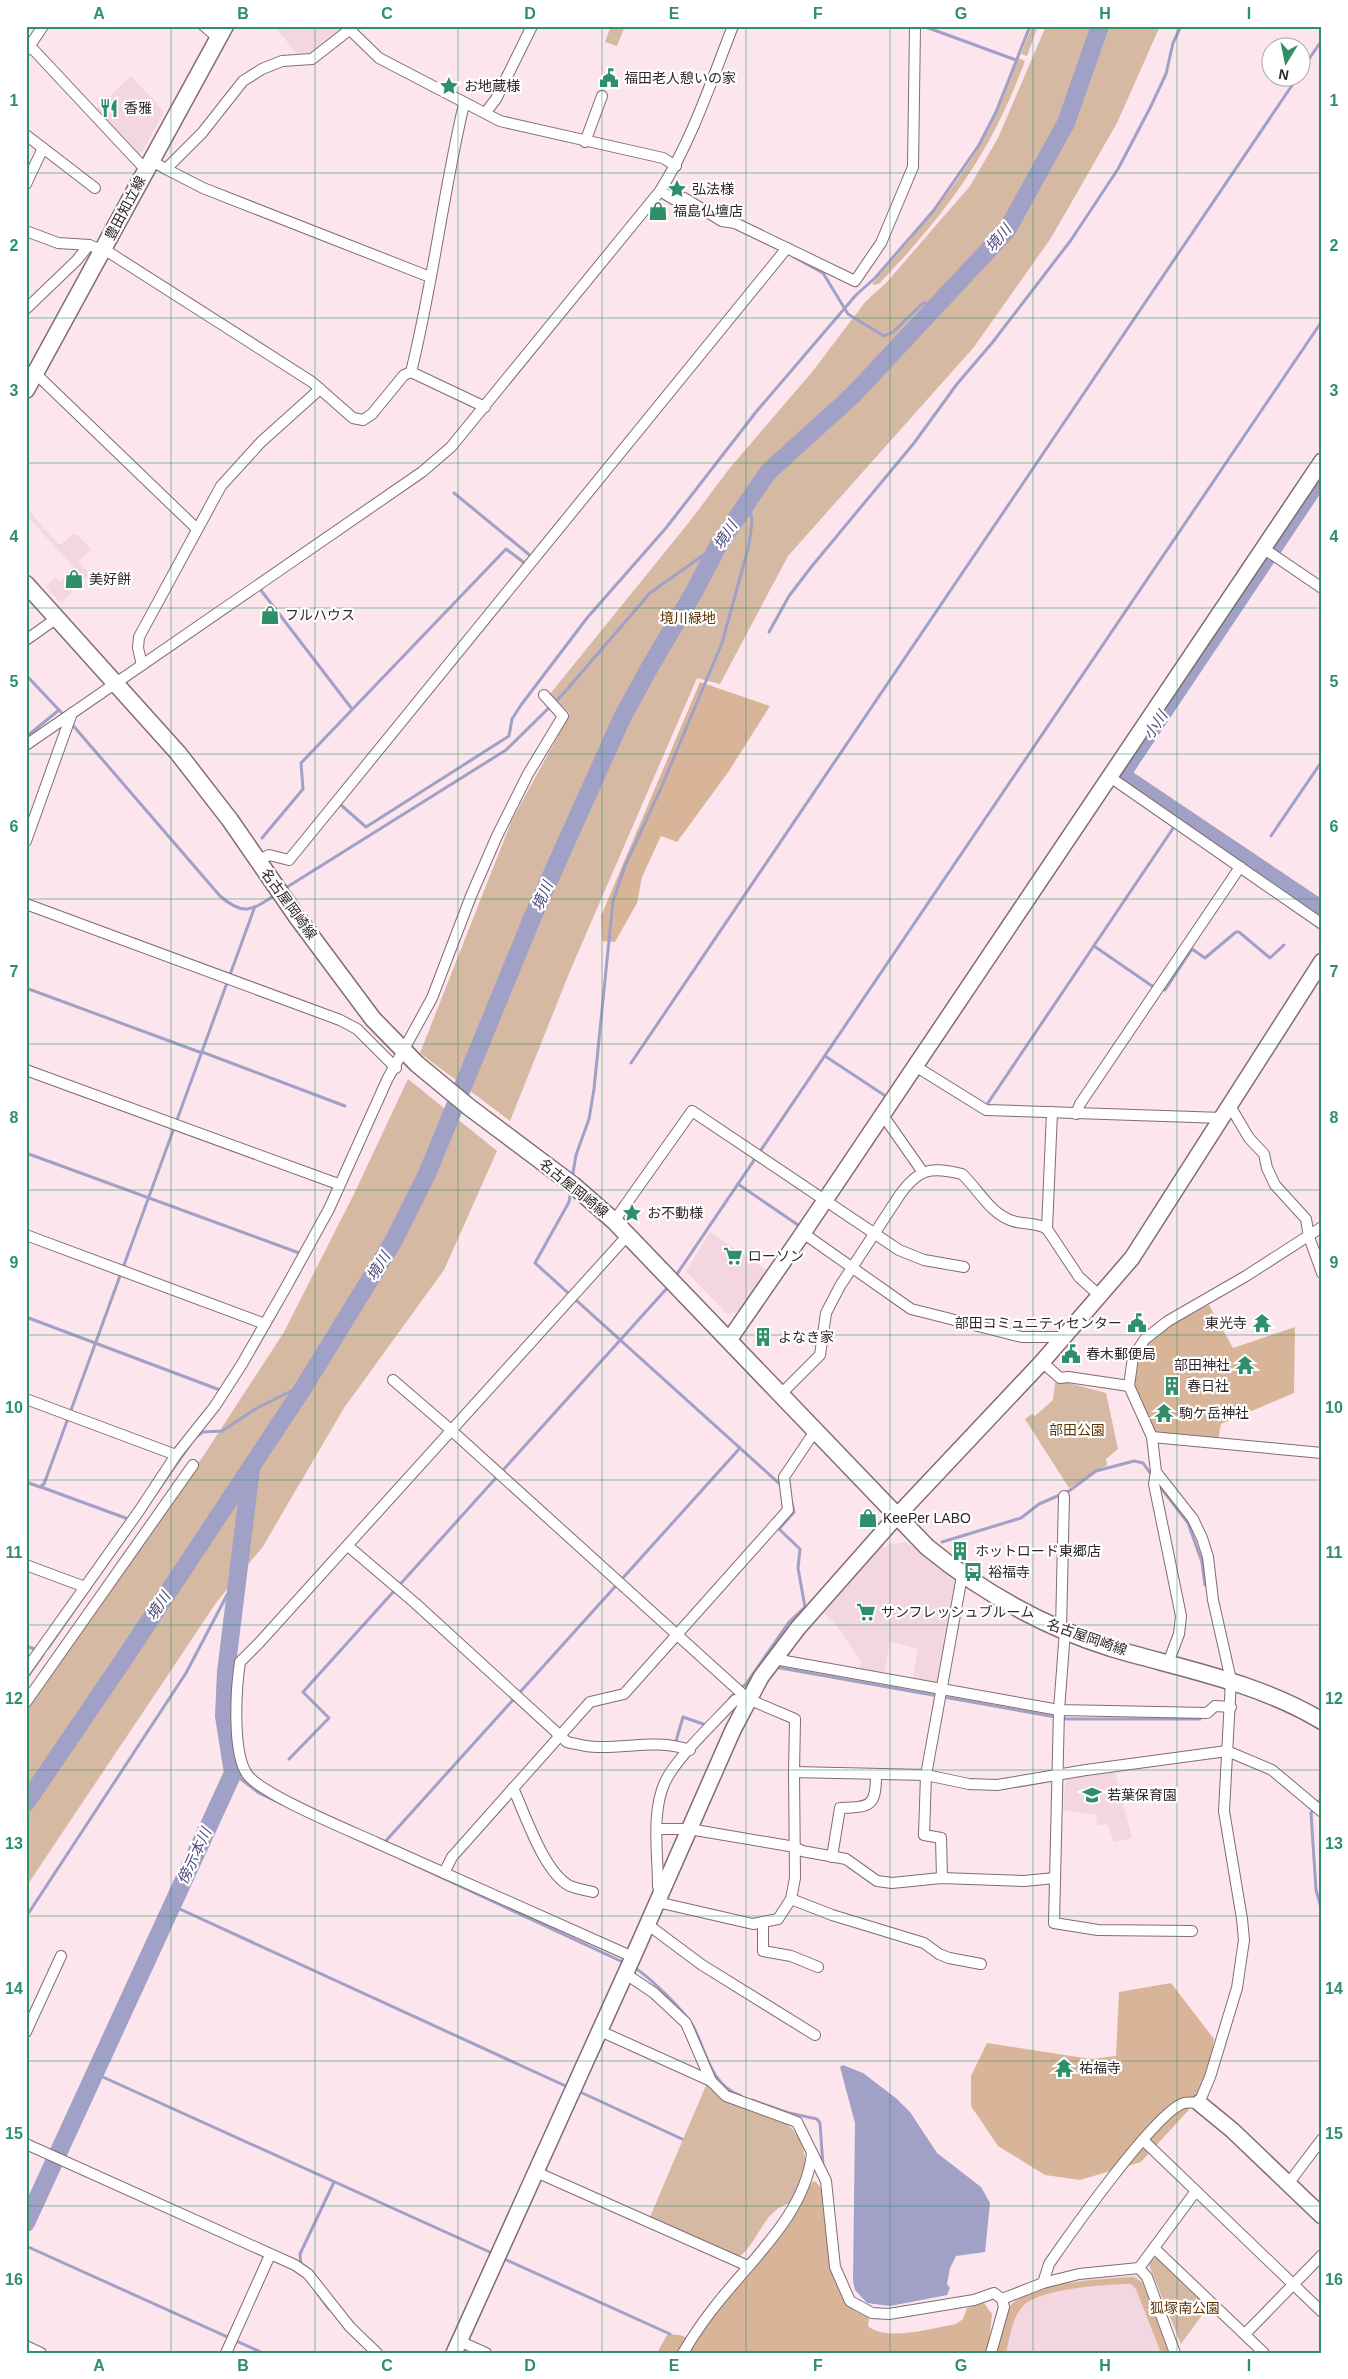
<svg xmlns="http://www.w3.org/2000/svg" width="1348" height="2379" font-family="Helvetica,'Noto Sans JP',sans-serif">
<rect width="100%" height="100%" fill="#fce5ed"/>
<g fill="#f4d6e1">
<path d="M275 26H342L345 30 311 56 299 57Z"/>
<path d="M131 76 164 112 139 157 95 110Z"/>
<path d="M26 507 58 544H62L72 535 76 534 91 549 78 562 88 571 86 573 88 575 61 603 46 587 55 577 61 582 73 566 26 515Z"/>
<path d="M710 1232 768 1271 741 1311 727 1314 686 1271Z"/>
<path d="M906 1542 959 1584 940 1687 912 1682 918 1649 890 1642 884 1676 859 1671 861 1661 835 1624 823 1612 882 1546 885 1548 890 1544Z"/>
<path d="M1112 1772 1115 1773 1132 1838 1114 1842 1107 1824 1097 1825 1096 1815 1063 1810 1066 1778Z"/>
<path d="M1136 2275 1143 2281 1171 2353H995L1007 2304 1025 2295 1071 2280Z"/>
</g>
<g fill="#d5b9a3">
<path d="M611 26H625L617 46 605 42Z"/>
<path d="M1032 26H1038L1027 56 1021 54Z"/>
<path d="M1046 26H1160L1117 123 1051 238 974 347 788 556 720 684 697 678 570 971 510 1121 420 1053 512 820 570 714 550 694 690 521 729 469 812 372 866 301 887 282 970 186 998 138Z"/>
<path d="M1018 58 1025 61C991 153 947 212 880 283L875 285 872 284C916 233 960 185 991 125 1002 103 1010 80 1018 58Z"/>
<path d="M408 1079 497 1151 444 1270 344 1408 262 1548 218 1600 26 1887V1698L204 1455 284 1332 354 1194Z"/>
<path d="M1065 1382 1106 1393 1118 1449 1106 1459 1107 1465 1069 1488 1025 1419 1032 1414 1035 1416 1053 1400 1055 1383Z"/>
<path d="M707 2083C735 2116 796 2105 804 2153 805 2157 808 2164 807 2168 805 2179 795 2192 791 2203 764 2208 759 2242 739 2257L650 2217Z"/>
<path d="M1152 2257 1159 2259 1208 2307 1181 2344 1149 2265Z"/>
</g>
<g fill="#d8b599">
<path d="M700 682 770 706 729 771 677 842 661 836 642 877 637 903 615 942 602 941 601 916Z"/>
<path d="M1209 1305 1233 1348 1295 1327 1294 1393 1221 1424 1218 1440 1155 1433C1149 1418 1138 1402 1134 1387 1124 1343 1178 1321 1209 1305Z"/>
<path d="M1171 1983 1214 2039 1211 2064 1196 2102 1141 2162 1080 2180 1045 2175 998 2146 971 2106V2076L987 2043 1091 2059 1116 2056 1119 1992Z"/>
<path d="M814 2181C838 2195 821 2278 849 2306 854 2311 862 2314 869 2318L868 2326C886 2342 932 2328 956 2324L963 2319 967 2308 984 2303 992 2314 988 2353H657L667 2335C684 2333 682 2338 694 2339L801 2193Z"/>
<path d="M1133 2277 1142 2282 1169 2353H1161L1136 2289 1131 2284H1124C1100 2285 1039 2289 1023 2306 1012 2317 1010 2338 1006 2353H996L1008 2309C1025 2282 1104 2279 1133 2277Z"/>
</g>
<path fill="#a1a0c7" d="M843 2065 863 2073 897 2099 910 2112 937 2153 981 2187 990 2203 985 2252 956 2256 950 2268 947 2284 950 2288 947 2295 890 2306 867 2303 855 2290 853 2281 855 2123 840 2067Z"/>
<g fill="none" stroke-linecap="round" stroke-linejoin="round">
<g stroke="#a1a0c7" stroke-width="3">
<path d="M923 26 1016 60"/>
<path d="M1300 72 1322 40"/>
<path d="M794 257 823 273 848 314 884 336 893 332 923 303 937 305"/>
<path d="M454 493 532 557"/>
<path d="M260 589 352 709"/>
<path d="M769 632 789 596 812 566 914 443 957 384 992 343 1071 240 1118 169 1150 108 1166 74 1173 43 1181 26"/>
<path d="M26 675 59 710"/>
<path d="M70 722 220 896C243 916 251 911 275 895"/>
<path d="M26 737 59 710 64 715"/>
<path d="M341 805 366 827 509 736 512 719 521 705 587 618 666 528 756 412 856 295 875 278 934 210 979 145 996 112 1030 26"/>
<path d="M1271 836 1322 761"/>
<path d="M262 838 303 789 301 763 506 549 526 564"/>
<path d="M284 889 506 750 563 694 650 593 719 544"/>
<path d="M1094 946 1155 988"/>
<path d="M26 988 202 1053"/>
<path d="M1161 989 1165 990 1192 949 1205 958 1236 932H1239L1270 958 1284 945"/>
<path d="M202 1052 345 1106"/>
<path d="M825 1056 887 1097"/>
<path d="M631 1063 1297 78"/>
<path d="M988 1103 1182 815"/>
<path d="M26 1153 302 1254"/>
<path d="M572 1179 576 1155 589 1119 594 1089 613 901 625 866 661 788 722 643 749 545 752 522 749 500"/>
<path d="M738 1184 798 1225"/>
<path d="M571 1190 569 1202 535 1263 783 1487"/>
<path d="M675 1277 1322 321"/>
<path d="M26 1317 220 1390"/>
<path d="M196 1437 203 1432 222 1431 257 1408 305 1384"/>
<path d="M26 1482 40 1487 44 1484 254 909"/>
<path d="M1158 1484 1188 1523 1202 1562 1205 1585"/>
<path d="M41 1487 131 1520"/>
<path d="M942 1542 1021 1518 1039 1504 1069 1491 1096 1471 1134 1461 1143 1463 1153 1477"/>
<path d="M26 1646 37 1650"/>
<path d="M48 1648 192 1442"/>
<path d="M775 1667 1067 1719H1200"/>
<path d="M26 1679 43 1655"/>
<path d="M730 1698 746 1684 789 1622 805 1607 798 1568 800 1549 779 1529 794 1512 792 1503"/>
<path d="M676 1741 683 1717 706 1725 708 1723"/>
<path d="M289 1759 329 1718 303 1692 669 1286"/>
<path d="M233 1773 259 1793 282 1804"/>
<path d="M1322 1797 1311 1813 1316 1890 1322 1911"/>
<path d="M384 1843 740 1448"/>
<path d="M404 1860 625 1963"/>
<path d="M171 1905 570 2088"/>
<path d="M26 1917 186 1673 227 1595 231 1592 235 1593"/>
<path d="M633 1967C647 1974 685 2012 693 2026 707 2052 710 2085 741 2096"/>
<path d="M94 2073 494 2254"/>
<path d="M578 2091 682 2139"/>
<path d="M752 2100 789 2113 817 2119 820 2123 823 2166"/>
<path d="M26 2246 263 2353"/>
<path d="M502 2258 670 2334"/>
<path d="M301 2266 300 2254 334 2182"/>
<path d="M318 2294 329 2309"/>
</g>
<g stroke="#a1a0c7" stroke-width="18">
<path d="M1322 475 1121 775 1322 910"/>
<path d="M26 1803 120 1665 302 1390 393 1242 427 1174 533 916 622 718 651 665 694 592 719 544 768 472 853 395 1007 230 1066 123 1100 26"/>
<path d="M26 2223 233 1773 224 1716 226 1672 251 1469"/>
</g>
<g stroke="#816d74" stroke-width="12">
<g id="street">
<path d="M204 26 218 38"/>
<path d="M346 26 379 58 500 121 663 158 676 166"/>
<path d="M30 46 146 170"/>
<path d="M27 50 43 26"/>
<path d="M486 112 496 99 532 26"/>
<path d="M26 135 95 188"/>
<path d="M585 142 602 96"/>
<path d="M150 160 166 169 202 133 243 81 262 69 282 61 312 59 353 27"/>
<path d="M166 169 203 188 430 277"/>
<path d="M26 184 43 148"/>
<path d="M660 191 675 200 684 198 722 221 735 223 855 281 881 243 913 167 915 26"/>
<path d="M26 231 58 243 89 245 110 253 312 382 353 418 363 420 372 414 404 375 411 372"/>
<path d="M26 309 77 260 89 245"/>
<path d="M411 372C433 284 443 193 464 104"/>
<path d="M411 372 485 407"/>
<path d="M35 373 197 529"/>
<path d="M1263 548 1322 588"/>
<path d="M26 640 57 618"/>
<path d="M142 665 138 648 139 637 221 486 261 442 320 389"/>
<path d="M26 745 422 472 451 447 660 191C692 140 711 82 733 26"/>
<path d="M1110 777 1322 924"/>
<path d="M26 841 72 713"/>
<path d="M258 861 269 855 289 860 787 248"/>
<path d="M26 904 340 1020 357 1029 396 1068"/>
<path d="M915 1066 986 1110 1223 1118"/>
<path d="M26 1070 338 1184"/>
<path d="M1230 1106 1249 1138 1264 1154 1267 1168 1275 1185 1306 1219 1309 1237 1322 1273"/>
<path d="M1052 1112 1047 1229 1079 1277 1100 1296"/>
<path d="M882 1114 922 1171"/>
<path d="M1076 1114 1080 1104 1240 867"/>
<path d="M614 1221 692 1111 899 1250 924 1260 964 1267"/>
<path d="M803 1233 911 1309 1022 1337H1064"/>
<path d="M26 1235 265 1324"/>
<path d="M628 1235 259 1643 240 1662C236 1688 232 1752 247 1774 260 1794 351 1831 377 1843 462 1881 547 1919 633 1957"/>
<path d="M1042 1362 1060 1378 1068 1377 1129 1386"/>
<path d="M393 1380 451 1430 748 1699 795 1719 794 1772"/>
<path d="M781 1394 820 1355 826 1313 840 1286 899 1196C918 1169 930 1166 962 1174 979 1190 990 1214 1013 1221 1025 1225 1036 1222 1047 1229"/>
<path d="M26 1399 176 1455"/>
<path d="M1152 1437 1322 1453"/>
<path d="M1156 1472 1154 1484 1181 1616 1179 1634 1168 1663"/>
<path d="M348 1546 415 1603 567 1742C577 1744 587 1747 597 1747 631 1748 656 1739 690 1750"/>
<path d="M26 1565 85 1587"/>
<path d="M1061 1630 1064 1496"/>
<path d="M1065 1631 1059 1710 1054 1923 1098 1930 1192 1931"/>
<path d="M774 1659 1059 1710 1207 1713 1215 1706 1231 1707"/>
<path d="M26 1670 139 1511 176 1455 215 1406 242 1364 285 1289 329 1209 387 1080 432 998 471 896 497 836 528 774 563 716 544 695"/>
<path d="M26 1702 193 1465"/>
<path d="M513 1788C525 1814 544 1873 570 1886 577 1889 586 1890 593 1892"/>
<path d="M658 1829H689L795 1847 802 1851 846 1859 877 1881 892 1883 941 1878 1024 1881 1055 1878"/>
<path d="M832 1857 840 1808C870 1807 876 1807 876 1775"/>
<path d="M444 1873 452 1857 590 1702 624 1694 788 1510 784 1477 815 1431"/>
<path d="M942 1878 941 1838 924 1835 926 1775 962 1576"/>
<path d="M661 1892 658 1886C658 1854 651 1812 665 1782 676 1758 716 1721 735 1700L746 1702"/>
<path d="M791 1899 832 1915 924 1943 939 1954 949 1958 981 1964"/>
<path d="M657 1902 753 1924 778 1919 791 1899 795 1878 794 1772 926 1775 969 1784 997 1785 1086 1770 1227 1751 1272 1770 1322 1812"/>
<path d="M763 1922V1951L791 1956 818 1967"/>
<path d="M647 1924 702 1965 815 2035"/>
<path d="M626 1974 654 1993 686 2023 711 2081"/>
<path d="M600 2031 711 2081 726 2096 797 2122 826 2181 835 2267 850 2301 872 2313 889 2314 974 2300 994 2293 1002 2299 1004 2307 991 2353"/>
<path d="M26 2032 61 1956"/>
<path d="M1143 2140 1322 2312"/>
<path d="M26 2144 295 2265 308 2274 350 2327 377 2353"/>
<path d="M536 2172 748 2266"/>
<path d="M1288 2184 1322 2139"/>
<path d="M1155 2249 1264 2353"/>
<path d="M1139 2268 1196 2191"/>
<path d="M1139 2268 1147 2277 1175 2353"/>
<path d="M1043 2283 1049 2264C1069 2235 1156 2111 1184 2103 1188 2102 1195 2103 1199 2103L1210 2077 1237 1988 1244 1940 1242 1919 1224 1811 1231 1680 1213 1600 1208 1557 1202 1538 1193 1519 1156 1472 1152 1437 1129 1386 1133 1357 1145 1339 1168 1321 1246 1276 1322 1227"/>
<path d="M1002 2299 1043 2283 1079 2274 1139 2268"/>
<path d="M1245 2334 1322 2255"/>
<path d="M459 2341 486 2353"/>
<path d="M26 2346 41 2353"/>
<path d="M226 2353 270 2255"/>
<path d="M683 2353C693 2336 704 2320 716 2305 751 2260 806 2213 812 2153"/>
</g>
</g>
<g stroke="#816d74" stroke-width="18">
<g id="secondary">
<path d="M729 1340 803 1233 1322 461"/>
<path d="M1199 2103 1232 2130 1322 2216"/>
<path d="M454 2353 633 1957 733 1730 761 1677 798 1628 896 1517 1042 1362 1132 1258 1322 961"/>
</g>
</g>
<g stroke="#816d74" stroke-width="19">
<g id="primary">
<path d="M26 390 225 26"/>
<path d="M26 584 178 753 230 820 297 917 373 1019 417 1064 469 1107 573 1185 614 1221 927 1547C983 1593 1042 1626 1111 1648 1183 1669 1257 1682 1322 1721"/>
</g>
</g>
<use href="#street" stroke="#fff" stroke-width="10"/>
<use href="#secondary" stroke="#fff" stroke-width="15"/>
<use href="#primary" stroke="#fff" stroke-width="16"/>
</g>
<path fill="none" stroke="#2e8f68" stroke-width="1" stroke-opacity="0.55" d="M171 26V2353M315 26V2353M458 26V2353M602 26V2353M746 26V2353M890 26V2353M1033 26V2353M1177 26V2353M26 173H1322M26 318H1322M26 463H1322M26 608H1322M26 754H1322M26 899H1322M26 1044H1322M26 1190H1322M26 1335H1322M26 1480H1322M26 1625H1322M26 1770H1322M26 1916H1322M26 2061H1322M26 2206H1322"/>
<defs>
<g id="civic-bare" transform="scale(1.5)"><path d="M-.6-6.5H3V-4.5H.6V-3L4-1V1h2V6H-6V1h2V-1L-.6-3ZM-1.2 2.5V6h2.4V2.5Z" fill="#2e8f68" stroke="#fff" stroke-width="2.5" paint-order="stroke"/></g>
<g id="sight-bare" transform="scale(1.5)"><path d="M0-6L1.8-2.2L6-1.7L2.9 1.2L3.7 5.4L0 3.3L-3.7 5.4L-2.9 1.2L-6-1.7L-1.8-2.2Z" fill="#2e8f68" stroke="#fff" stroke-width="2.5" paint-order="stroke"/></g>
<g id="restaurant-bare" transform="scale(1.5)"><path d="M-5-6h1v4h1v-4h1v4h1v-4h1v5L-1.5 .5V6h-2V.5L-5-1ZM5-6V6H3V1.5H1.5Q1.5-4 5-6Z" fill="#2e8f68" stroke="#fff" stroke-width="2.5" paint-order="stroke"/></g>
<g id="shop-bare" transform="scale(1.5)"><path d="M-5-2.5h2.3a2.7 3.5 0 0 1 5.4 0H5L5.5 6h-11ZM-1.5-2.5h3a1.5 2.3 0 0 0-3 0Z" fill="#2e8f68" stroke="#fff" stroke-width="2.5" paint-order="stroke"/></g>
<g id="supermarket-bare" transform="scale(1.5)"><path d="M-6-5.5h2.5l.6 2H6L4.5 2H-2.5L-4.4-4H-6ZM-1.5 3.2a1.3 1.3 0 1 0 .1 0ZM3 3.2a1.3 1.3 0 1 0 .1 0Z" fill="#2e8f68" stroke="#fff" stroke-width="2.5" paint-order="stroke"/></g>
<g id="temple-bare" transform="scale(1.5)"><path d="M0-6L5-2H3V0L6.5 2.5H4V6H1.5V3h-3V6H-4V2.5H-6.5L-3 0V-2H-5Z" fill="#2e8f68" stroke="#fff" stroke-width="2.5" paint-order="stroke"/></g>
<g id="building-bare" transform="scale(1.5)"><path d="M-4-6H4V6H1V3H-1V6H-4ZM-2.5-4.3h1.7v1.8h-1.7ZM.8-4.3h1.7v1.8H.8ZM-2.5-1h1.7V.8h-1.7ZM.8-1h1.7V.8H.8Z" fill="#2e8f68" stroke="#fff" stroke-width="2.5" paint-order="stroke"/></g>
<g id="bus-bare" transform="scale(1.5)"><path d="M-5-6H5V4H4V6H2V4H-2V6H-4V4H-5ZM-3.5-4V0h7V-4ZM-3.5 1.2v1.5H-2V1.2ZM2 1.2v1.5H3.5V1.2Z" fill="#2e8f68" stroke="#fff" stroke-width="2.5" paint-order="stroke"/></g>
<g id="school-bare" transform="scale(1.5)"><path d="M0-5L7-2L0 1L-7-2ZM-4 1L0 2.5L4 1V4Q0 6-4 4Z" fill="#2e8f68" stroke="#fff" stroke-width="2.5" paint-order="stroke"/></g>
</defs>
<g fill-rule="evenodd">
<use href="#civic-bare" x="609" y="78"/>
<use href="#sight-bare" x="449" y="86"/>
<use href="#restaurant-bare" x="109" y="108"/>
<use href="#sight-bare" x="677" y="189"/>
<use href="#shop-bare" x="658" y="211"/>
<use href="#shop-bare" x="74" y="579"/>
<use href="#shop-bare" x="270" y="615"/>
<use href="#sight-bare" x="632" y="1213"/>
<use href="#supermarket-bare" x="733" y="1256"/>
<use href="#civic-bare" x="1137" y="1323"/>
<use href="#temple-bare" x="1262" y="1323"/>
<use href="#building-bare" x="763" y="1337"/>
<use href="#civic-bare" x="1071" y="1354"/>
<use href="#temple-bare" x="1245" y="1365"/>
<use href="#building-bare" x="1172" y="1386"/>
<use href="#temple-bare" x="1164" y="1413"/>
<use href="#shop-bare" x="868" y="1518"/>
<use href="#building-bare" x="960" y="1551"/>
<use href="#bus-bare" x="973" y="1572"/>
<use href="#supermarket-bare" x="866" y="1612"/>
<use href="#school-bare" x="1092" y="1795"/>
<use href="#temple-bare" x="1064" y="2068"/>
</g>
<g text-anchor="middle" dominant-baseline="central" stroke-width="4.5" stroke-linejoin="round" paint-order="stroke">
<g font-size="14" fill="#2e2629" stroke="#fff" text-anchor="start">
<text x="624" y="78">福田老人憩いの家</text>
<text x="464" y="86">お地蔵様</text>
<text x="124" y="108">香雅</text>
<text x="692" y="189">弘法様</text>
<text x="673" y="211">福島仏壇店</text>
<text x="89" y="579">美好餅</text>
<text x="285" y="615">フルハウス</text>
<text x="647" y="1213">お不動様</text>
<text x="748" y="1256">ローソン</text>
<text x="1122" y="1323" text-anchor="end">部田コミュニティセンター</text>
<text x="1247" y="1323" text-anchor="end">東光寺</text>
<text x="778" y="1337">よなき家</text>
<text x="1086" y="1354">春木郵便局</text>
<text x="1230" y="1365" text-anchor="end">部田神社</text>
<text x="1187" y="1386">春日社</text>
<text x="1179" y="1413">駒ケ岳神社</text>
<text x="883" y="1518">KeePer LABO</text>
<text x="975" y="1551">ホットロード東郷店</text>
<text x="988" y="1572">裕福寺</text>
<text x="881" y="1612">サンフレッシュブルーム</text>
<text x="1107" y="1795">若葉保育園</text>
<text x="1079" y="2068">祐福寺</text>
</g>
<g font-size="14" fill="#2e2629" stroke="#fff">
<text transform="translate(125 208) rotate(-62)">豊田知立線</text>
<text transform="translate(289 904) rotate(54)">名古屋岡崎線</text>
<text transform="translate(574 1188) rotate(39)">名古屋岡崎線</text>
<text transform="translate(1087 1637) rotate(19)">名古屋岡崎線</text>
</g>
<g font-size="14" fill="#5e3200" stroke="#fff">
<text x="688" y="618">境川緑地</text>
<text x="1077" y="1430">部田公園</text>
<text x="1185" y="2308">狐塚南公園</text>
</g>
<g font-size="15" font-style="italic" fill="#4b477c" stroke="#fff">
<text transform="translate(998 238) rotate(-50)">境川</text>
<text transform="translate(725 535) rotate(-57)">境川</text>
<text transform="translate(1155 725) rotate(-56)">小川</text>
<text transform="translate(542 896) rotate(-66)">境川</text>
<text transform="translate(378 1266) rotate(-58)">境川</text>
<text transform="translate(158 1606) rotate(-56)">境川</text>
<text transform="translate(194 1856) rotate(-65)">傍示本川</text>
</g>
</g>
<rect width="1348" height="2379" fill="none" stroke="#ffffff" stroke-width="55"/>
<g transform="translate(1286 62) rotate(190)"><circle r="24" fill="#ffffff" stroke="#aba8a9"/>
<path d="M0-4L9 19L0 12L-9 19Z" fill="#2e8f68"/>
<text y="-8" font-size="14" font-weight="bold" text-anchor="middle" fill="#2e2629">N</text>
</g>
<rect x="28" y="28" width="1292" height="2324" fill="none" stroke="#2e8f68" stroke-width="2"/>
<g font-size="16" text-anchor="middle" font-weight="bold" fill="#2e8f68">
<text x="99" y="19">A</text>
<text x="243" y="19">B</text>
<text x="387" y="19">C</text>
<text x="530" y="19">D</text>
<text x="674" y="19">E</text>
<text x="818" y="19">F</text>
<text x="961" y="19">G</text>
<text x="1105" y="19">H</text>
<text x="1249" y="19">I</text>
<text x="14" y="106">1</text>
<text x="1334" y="106">1</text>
<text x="14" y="251">2</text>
<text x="1334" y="251">2</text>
<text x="14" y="396">3</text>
<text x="1334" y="396">3</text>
<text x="14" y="542">4</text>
<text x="1334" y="542">4</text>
<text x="14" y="687">5</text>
<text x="1334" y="687">5</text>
<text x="14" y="832">6</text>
<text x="1334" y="832">6</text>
<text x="14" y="977">7</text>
<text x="1334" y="977">7</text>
<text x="14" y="1123">8</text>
<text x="1334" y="1123">8</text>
<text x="14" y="1268">9</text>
<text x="1334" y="1268">9</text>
<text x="14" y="1413">10</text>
<text x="1334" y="1413">10</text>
<text x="14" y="1558">11</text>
<text x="1334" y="1558">11</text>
<text x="14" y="1704">12</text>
<text x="1334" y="1704">12</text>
<text x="14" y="1849">13</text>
<text x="1334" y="1849">13</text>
<text x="14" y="1994">14</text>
<text x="1334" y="1994">14</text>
<text x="14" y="2139">15</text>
<text x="1334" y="2139">15</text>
<text x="14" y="2285">16</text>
<text x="1334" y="2285">16</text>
<text x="99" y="2371">A</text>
<text x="243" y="2371">B</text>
<text x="387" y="2371">C</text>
<text x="530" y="2371">D</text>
<text x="674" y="2371">E</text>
<text x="818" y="2371">F</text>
<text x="961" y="2371">G</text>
<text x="1105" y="2371">H</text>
<text x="1249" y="2371">I</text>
</g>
</svg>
